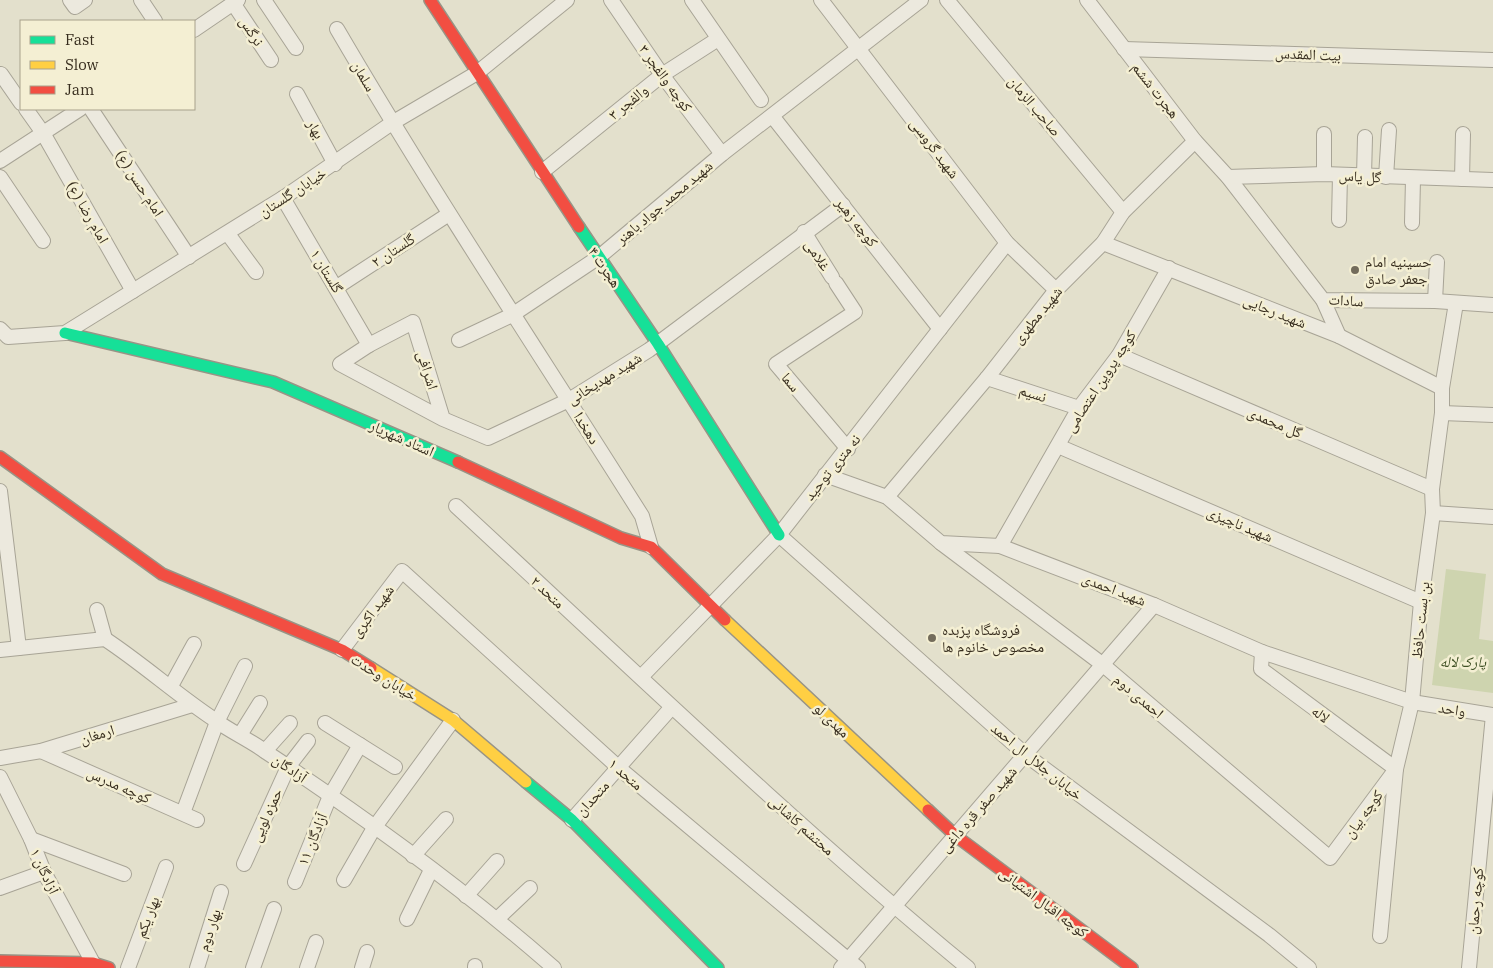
<svg xmlns="http://www.w3.org/2000/svg" width="1493" height="968" font-family="'IBM Plex Serif','Noto Naskh Arabic',serif">
<rect width="100%" height="100%" fill="#e3e0cc"/>
<path fill="#ced4af" d="M1446 569 1486 574 1479 639 1493 641V693L1432 685Z"/>
<g fill="none" stroke-linecap="round" stroke-linejoin="round">
<g stroke="#a8a496" stroke-width="16">
<g id="street">
<path d="M70 0 75 7 85 0"/>
<path d="M141 0 155 21"/>
<path d="M264 0 296 48"/>
<path d="M611 0 662 75 722 154"/>
<path d="M692 0 761 100"/>
<path d="M821 0 1007 243 1056 290"/>
<path d="M947 0 1123 212"/>
<path d="M1087 0 1195 141 1228 177 1323 300 1435 301 1493 305"/>
<path d="M233 3 271 60"/>
<path d="M337 29C434 195 540 354 642 516L651 547"/>
<path d="M194 30 238 0"/>
<path d="M1124 49 1493 60"/>
<path d="M1 74 21 103"/>
<path d="M297 94 335 164"/>
<path d="M26 109 43 133 133 291"/>
<path d="M91 109 189 257"/>
<path d="M773 117 940 329"/>
<path d="M1324 134V174"/>
<path d="M0 161 80 109"/>
<path d="M542 172 662 75 718 39"/>
<path d="M1364 176 1365 137"/>
<path d="M0 177 43 241"/>
<path d="M1228 177 1324 174 1493 180"/>
<path d="M1386 177 1389 130"/>
<path d="M1462 179 1463 134"/>
<path d="M283 198 369 345"/>
<path d="M1339 220 1340 175"/>
<path d="M1412 223 1413 179"/>
<path d="M804 232 832 277"/>
<path d="M228 234 256 272"/>
<path d="M1103 243 1339 336 1442 388"/>
<path d="M836 283 855 312 776 364 848 449"/>
<path d="M337 287 449 214"/>
<path d="M1323 300 1339 336"/>
<path d="M1435 301 1437 262"/>
<path d="M0 329 8 337 65 333 283 198 392 123 477 73 567 0"/>
<path d="M459 340 512 315 599 257 722 154 921 0"/>
<path d="M1119 355 1432 489"/>
<path d="M987 378 1079 408"/>
<path d="M1442 413 1493 415"/>
<path d="M443 419 413 322 369 345 340 364 443 419 488 438 569 400 649 350 843 205"/>
<path d="M1058 446 1421 602"/>
<path d="M825 475 887 497 941 543 1000 546 1154 605 1262 652 1412 702 1493 715"/>
<path d="M0 491 19 648"/>
<path d="M887 497 987 378 1056 290 1103 243 1123 212 1195 141"/>
<path d="M456 506C625 662 791 822 968 968"/>
<path d="M1433 513 1493 517"/>
<path d="M779 535 1026 755 1269 935 1309 968"/>
<path d="M941 543 1102 664 1330 858 1396 769 1261 669 1262 652"/>
<path d="M1000 546 1079 408 1119 355 1169 268"/>
<path d="M97 610 105 639"/>
<path d="M0 650 105 639C143 664 177 695 215 720 231 732 250 740 266 752 366 818 464 889 554 968"/>
<path d="M342 650 402 571 619 768 858 968"/>
<path d="M641 677 779 535 1007 243"/>
<path d="M171 686 194 644"/>
<path d="M325 723 395 767"/>
<path d="M240 735 260 703"/>
<path d="M41 751 197 820"/>
<path d="M265 751 290 723"/>
<path d="M0 758 41 751 192 705"/>
<path d="M0 777 31 839 44 872 93 963"/>
<path d="M183 813 217 722 245 666"/>
<path d="M572 820 671 708"/>
<path d="M31 839 124 874"/>
<path d="M413 856 446 819"/>
<path d="M244 864 288 767 308 741"/>
<path d="M344 880 374 828 453 720"/>
<path d="M295 882 330 796 360 745"/>
<path d="M0 888 44 872"/>
<path d="M466 896 497 861"/>
<path d="M407 919 431 870"/>
<path d="M497 919 530 888"/>
<path d="M1380 936 1396 769 1412 702 1421 602 1433 513 1432 489 1442 413V388L1456 303"/>
<path d="M128 968 166 867"/>
<path d="M197 968 221 892"/>
<path d="M253 968 274 909"/>
<path d="M307 968 316 942"/>
<path d="M362 968 367 952"/>
<path d="M475 968V966"/>
<path d="M841 968 1154 605"/>
<path d="M1469 968 1493 715"/>
</g>
</g>
<g stroke="#989486" stroke-width="14">
<g id="fast">
<path d="M579 227 658 344 779 535"/>
<path d="M65 333 273 382 458 462"/>
<path d="M526 782 572 820 718 968"/>
</g>
</g>
<g stroke="#989486" stroke-width="14">
<g id="slow">
<path d="M725 620 928 810"/>
<path d="M371 668 453 720 526 782"/>
</g>
</g>
<g stroke="#989486" stroke-width="14">
<g id="jam">
<path d="M430 0 579 227"/>
<path d="M0 457 162 574 342 650 371 668"/>
<path d="M458 462 621 538 651 547 725 620"/>
<path d="M928 810 956 836 1132 968"/>
<path d="M0 961 93 963 109 968"/>
</g>
</g>
<use href="#street" stroke="#ece9de" stroke-width="14"/>
<use href="#fast" stroke="#16e098" stroke-width="11"/>
<use href="#slow" stroke="#ffcf43" stroke-width="11"/>
<use href="#jam" stroke="#f24e42" stroke-width="11"/>
</g>
<g fill="#736c5b" stroke="#f4efd3" stroke-width="2">
<circle cx="1355" cy="270" r="5"/>
<circle cx="932" cy="638" r="5"/>
</g>
<g text-anchor="middle" dominant-baseline="central" stroke-width="5" stroke-linejoin="round" paint-order="stroke">
<g font-size="15" fill="#372d1e" stroke="#f4efd3">
<text transform="translate(252 31) rotate(57)">نرگس</text>
<text transform="translate(1308 54) rotate(2)">بیت المقدس</text>
<text transform="translate(364 76) rotate(60)">سلمان</text>
<text transform="translate(666 78) rotate(54)">کوچه والفجر ۳</text>
<text transform="translate(1156 90) rotate(52)">هجرت ششم</text>
<text transform="translate(628 102) rotate(-39)">والفجر ۳</text>
<text transform="translate(1035 106) rotate(50)">صاحب الزمان</text>
<text transform="translate(316 129) rotate(61)">بهار</text>
<text transform="translate(935 148) rotate(53)">شهید گروسی</text>
<text transform="translate(1360 176) rotate(3)">گل یاس</text>
<text transform="translate(140 183) rotate(57)">امام حسن (ع)</text>
<text transform="translate(292 192) rotate(-33)">خیابان گلستان</text>
<text transform="translate(664 202) rotate(-40)">شهید محمد جواد باهنر</text>
<text transform="translate(88 212) rotate(60)">امام رضا (ع)</text>
<text transform="translate(857 222) rotate(52)">کوچه زهیر</text>
<text transform="translate(393 250) rotate(-33)">گلستان ۲</text>
<text transform="translate(818 255) rotate(57)">غلامی</text>
<text transform="translate(605 267) rotate(56)">هجرت ۴</text>
<text transform="translate(327 271) rotate(59)">گلستان ۱</text>
<text transform="translate(1346 300) rotate(3)">سادات</text>
<text transform="translate(1275 311) rotate(22)">شهید رجایی</text>
<text transform="translate(1037 315) rotate(-51)">شهید مطهری</text>
<text transform="translate(428 370) rotate(73)">اشرافی</text>
<text transform="translate(604 378) rotate(-32)">شهید مهدیخانی</text>
<text transform="translate(1100 381) rotate(-57)">کوچه پروین اعتصامی</text>
<text transform="translate(791 382) rotate(50)">سما</text>
<text transform="translate(1033 393) rotate(18)">نسیم</text>
<text transform="translate(1275 422) rotate(23)">گل محمدی</text>
<text transform="translate(587 428) rotate(58)">دهخدا</text>
<text transform="translate(402 438) rotate(24)">استاد شهریار</text>
<text transform="translate(832 467) rotate(-51)">نه متری توحید</text>
<text transform="translate(1240 524) rotate(23)">شهید ناچیزی</text>
<text transform="translate(1114 589) rotate(21)">شهید احمدی</text>
<text transform="translate(548 592) rotate(43)">متحد ۲</text>
<text transform="translate(372 611) rotate(-53)">شهید اکبری</text>
<text transform="translate(1420 620) rotate(-84)">بن بست حافظ</text>
<text transform="translate(384 677) rotate(32)">خیابان وحدت</text>
<text transform="translate(1139 696) rotate(40)">احمدی دوم</text>
<text transform="translate(1452 709) rotate(9)">واحد</text>
<text transform="translate(1321 714) rotate(37)">لاله</text>
<text transform="translate(832 720) rotate(43)">مهدی لو</text>
<text transform="translate(97 734) rotate(-17)">ارمغان</text>
<text transform="translate(1037 761) rotate(39)">خیابان جلال ال احمد</text>
<text transform="translate(290 768) rotate(35)">آزادگان</text>
<text transform="translate(626 774) rotate(41)">متحد ۱</text>
<text transform="translate(119 785) rotate(24)">کوچه مدرس</text>
<text transform="translate(592 798) rotate(-48)">متحدان</text>
<text transform="translate(978 809) rotate(-49)">شهید صفر قره داغی</text>
<text transform="translate(1363 814) rotate(-54)">کوچه بیان</text>
<text transform="translate(266 815) rotate(-66)">حمزه لویی</text>
<text transform="translate(802 825) rotate(42)">محتشم کاشانی</text>
<text transform="translate(312 839) rotate(-68)">آزادگان ۱۱</text>
<text transform="translate(45 871) rotate(65)">آزادگان ۱</text>
<text transform="translate(1475 901) rotate(-85)">کوچه رحمان</text>
<text transform="translate(1044 902) rotate(37)">کوچه اقبال اشتیانی</text>
<text transform="translate(147 917) rotate(-69)">بهار یکم</text>
<text transform="translate(209 930) rotate(-72)">بهار دوم</text>
</g>
<g font-size="15" fill="#372d1e" stroke="#f4efd3" text-anchor="start">
<text x="1365" y="261">حسینیه امام<tspan x="1365" dy="17">جعفر صادق</tspan></text>
<text x="942" y="629">فروشگاه پزبده<tspan x="942" dy="17">مخصوص خانوم ها</tspan></text>
</g>
<g font-size="15" font-style="italic" fill="#415226" stroke="#f4efd3">
<text x="1463" y="661">پارک لاله</text>
</g>
</g>
<rect x="20" y="20" width="175" height="90" fill="#f4efd3" stroke="#a8a18b"/>
<rect x="30" y="36" width="25" height="8" fill="#16e098" stroke="#a8a18b"/>
<text x="65" y="45" font-size="15" fill="#372d1e">Fast</text>
<rect x="30" y="61" width="25" height="8" fill="#ffcf43" stroke="#a8a18b"/>
<text x="65" y="70" font-size="15" fill="#372d1e">Slow</text>
<rect x="30" y="86" width="25" height="8" fill="#f24e42" stroke="#a8a18b"/>
<text x="65" y="95" font-size="15" fill="#372d1e">Jam</text>
</svg>
